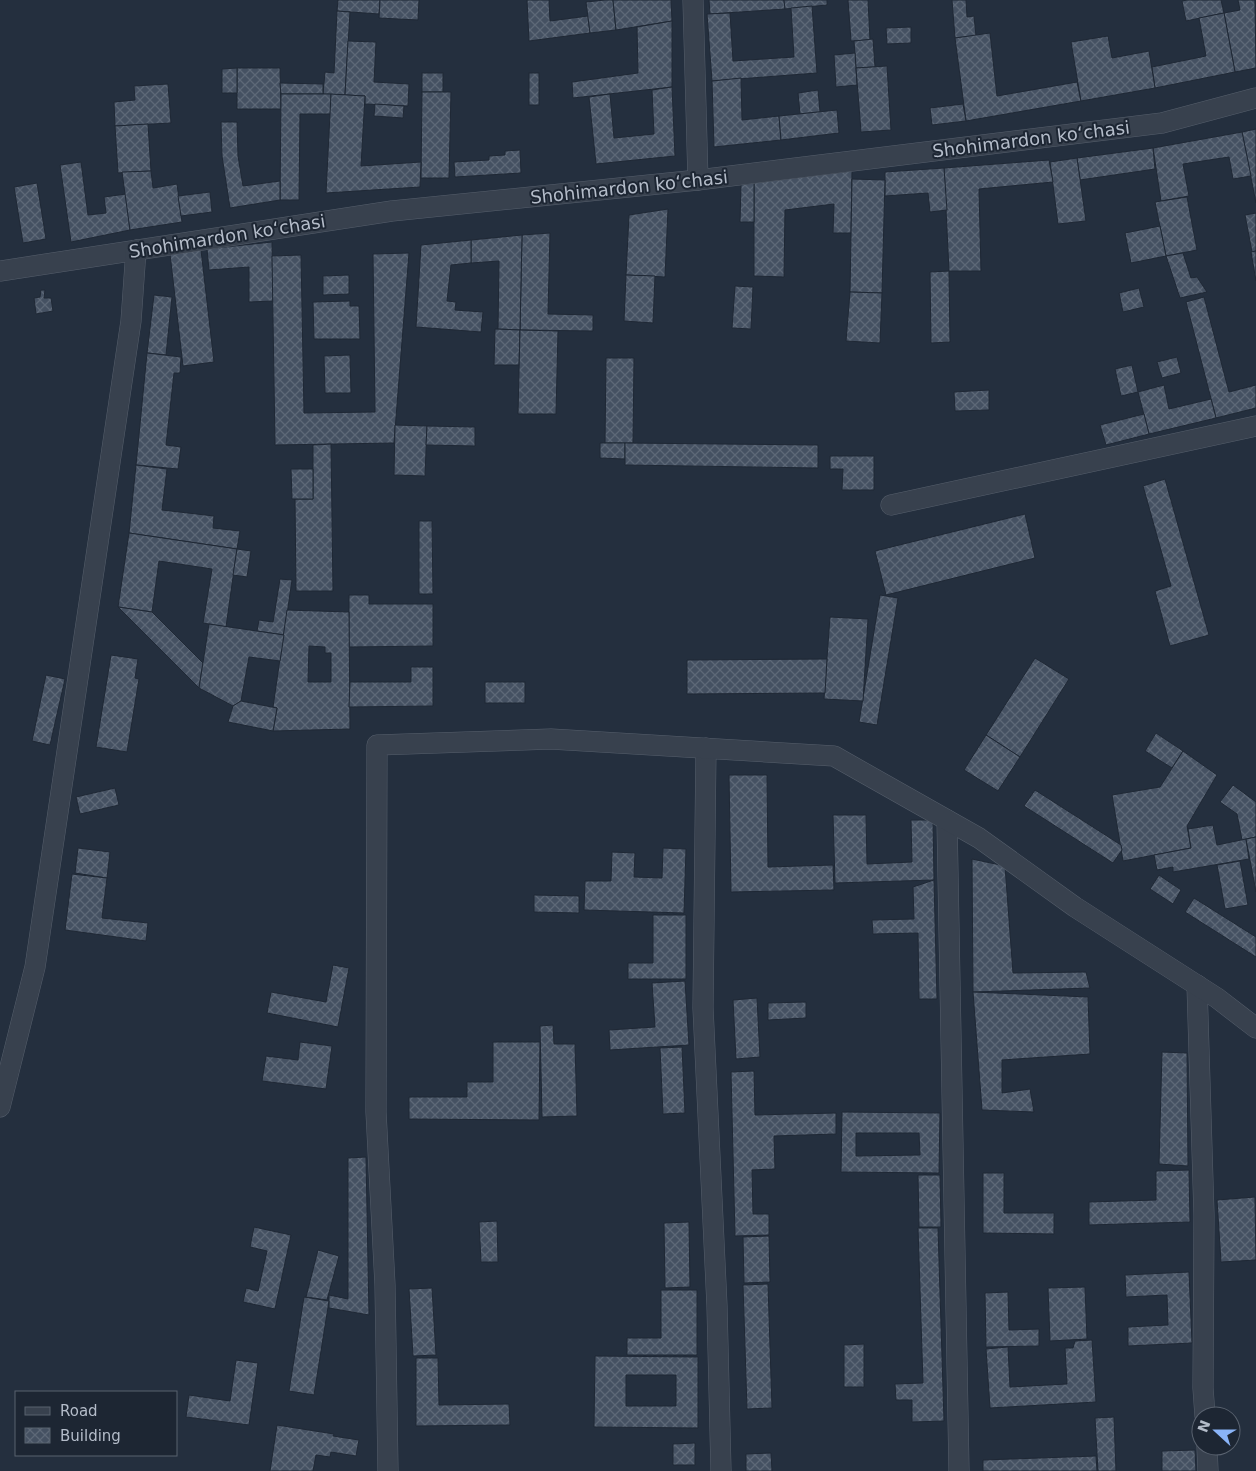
<svg xmlns="http://www.w3.org/2000/svg" width="1256" height="1471" font-family="'DejaVu Sans',sans-serif">
<defs>
<pattern id="building-cross-hatch" width="8" height="8" patternUnits="userSpaceOnUse" patternTransform="scale(1.25)"><rect width="8" height="8" fill="#455162"/><path d="M0 0l8 8M0 8l8-8" fill="none" stroke="#5d6877"/></pattern>
</defs>
<rect width="100%" height="100%" fill="#242f3e"/>
<g fill="url(#building-cross-hatch)" stroke="#1f2835" fill-rule="evenodd">
<path d="M338 0H380L379 14 337 11Z"/>
<path d="M380 0H419L418 20 379 18Z"/>
<path d="M527 0H549L550 21 588 16 590 33 529 41Z"/>
<path d="M605 0H613L616 30 590 33 586 2Z"/>
<path d="M613 0H671L672 21 616 30Z"/>
<path d="M709 0H784L785 9 710 14Z"/>
<path d="M784 0H827V5L785 9Z"/>
<path d="M848 0H868L870 40 851 41Z"/>
<path d="M952 0H966L967 17 974 16 976 36 955 38Z"/>
<path d="M1187 0H1221L1224 13 1186 21 1182 1Z"/>
<path d="M1238 0H1255L1256 68 1235 72 1224 13 1240 10Z"/>
<path d="M812 6 817 73 712 81 707 14 730 13 733 61 794 57 791 8Z"/>
<path d="M337 11 350 12 345 95 323 94 325 72 334 73Z"/>
<path d="M1224 13 1235 72 1155 88 1152 67 1206 56 1199 18Z"/>
<path d="M672 21V87L573 98 572 82 638 73 637 27Z"/>
<path d="M911 27V43L887 44 886 28Z"/>
<path d="M990 33 997 96 1077 82 1081 101 966 121 955 38Z"/>
<path d="M1108 36 1112 58 1149 51 1155 88 1081 101 1071 42Z"/>
<path d="M873 39 875 67 856 68 854 41Z"/>
<path d="M348 41 376 42 374 82 409 84 408 106 365 104V96L345 95Z"/>
<path d="M855 53 857 85 836 87 834 55Z"/>
<path d="M887 66 891 130 861 132 856 68Z"/>
<path d="M237 68H280L281 109H237Z"/>
<path d="M237 68V93H222V69Z"/>
<rect x="422" y="73" width="21" height="19"/>
<rect x="529" y="73" width="10" height="32"/>
<path d="M741 78 742 120 779 116 781 140 714 147 712 81Z"/>
<path d="M280 83 323 84V94H281Z"/>
<path d="M168 84 171 123 115 126 114 102 135 100 134 86Z"/>
<path d="M672 87 675 156 596 164 589 97 610 94 614 138 654 134 652 90Z"/>
<path d="M818 90 820 112 800 114 798 93Z"/>
<path d="M422 92H451L449 178H421Z"/>
<path d="M281 94H331V114H300L299 200H280Z"/>
<path d="M331 94 365 96 361 166 421 162 420 187 326 193Z"/>
<path d="M375 104 404 106 403 118 374 116Z"/>
<path d="M963 104 966 121 932 125 930 108Z"/>
<path d="M837 110 839 133 781 140 779 116Z"/>
<path d="M221 122H237L238 156 243 186 280 181V200L230 208 222 156Z"/>
<path d="M148 124 151 171 118 173 115 126Z"/>
<path d="M1256 129V203L1242 132Z"/>
<path d="M1242 132 1251 176 1233 179 1229 157 1183 164 1189 196 1161 201 1153 148Z"/>
<path d="M1153 148 1155 169 1080 180 1077 158Z"/>
<path d="M520 150 521 173 455 177 454 162 489 160V156L505 155V151Z"/>
<path d="M1077 158 1086 221 1058 224 1050 162Z"/>
<path d="M1049 160 1053 182 979 189 981 271H949L944 168Z"/>
<path d="M81 162 88 215 106 213 104 197 126 194 130 230 71 242 60 165Z"/>
<path d="M944 168 947 210 930 212 928 193 885 196V172Z"/>
<path d="M151 171 153 188 177 184 182 222 130 230 122 172Z"/>
<path d="M852 171 851 233H833L834 204 785 210 784 277 754 276V183Z"/>
<path d="M852 179 885 180 882 293 850 292Z"/>
<path d="M37 183 46 239 23 243 14 187Z"/>
<path d="M754 183V222H740L741 185Z"/>
<path d="M210 192 212 212 181 216 178 196Z"/>
<path d="M1187 197 1197 250 1166 256 1155 202Z"/>
<path d="M668 209 665 277 626 275 629 215Z"/>
<path d="M1256 213V251L1252 252 1245 215Z"/>
<path d="M1160 226 1166 256 1131 263 1125 233Z"/>
<path d="M550 233 548 314 593 315V331L520 330 522 235Z"/>
<path d="M522 235 520 330 498 329 499 261 471 263V240Z"/>
<path d="M471 240V263L451 265 447 301 456 302 455 310 483 312 481 332 416 327 421 245Z"/>
<path d="M272 242 273 301 249 302V267L209 270 207 249Z"/>
<path d="M201 250 214 362 183 366 170 254Z"/>
<path d="M1256 251V281L1251 252Z"/>
<path d="M409 253 394 443 275 445 272 256 301 255 304 413 375 412 373 254Z"/>
<path d="M1183 253 1191 278 1197 277 1207 292 1180 298 1166 256Z"/>
<path d="M949 271 950 342 931 343 930 272Z"/>
<path d="M349 275V294L323 295V276Z"/>
<path d="M626 275 655 276 653 323 624 321Z"/>
<path d="M735 286 753 287 751 329 732 328Z"/>
<path d="M1139 288 1144 307 1123 312 1119 293Z"/>
<path d="M41 290H45L44 298H51L53 311 36 314 34 298 40 297Z"/>
<path d="M850 292 882 293 880 343 846 341Z"/>
<path d="M154 295 172 297 166 355 147 353Z"/>
<path d="M1204 297 1229 392 1256 385V408L1216 418 1186 302Z"/>
<path d="M350 301V306H359L360 339H314L313 302Z"/>
<path d="M495 329 520 330 519 365H494Z"/>
<path d="M520 330 558 331 556 414H518Z"/>
<path d="M147 353 181 357 180 373H174L166 445 181 447 178 469 136 465Z"/>
<path d="M350 355 351 393H325L324 356Z"/>
<path d="M1177 357 1181 373 1162 378 1157 362Z"/>
<path d="M606 358H634L633 443H605Z"/>
<path d="M1132 365 1138 392 1121 396 1115 369Z"/>
<path d="M1164 385 1169 409 1211 399 1216 418 1149 434 1138 392Z"/>
<path d="M989 390V410L955 411 954 392Z"/>
<path d="M1144 414 1149 434 1106 445 1100 425Z"/>
<path d="M395 425 427 426 425 476 394 475Z"/>
<path d="M427 426 475 427V446L426 445Z"/>
<path d="M600 443H625V459L600 458Z"/>
<path d="M625 443 818 445V468L625 465Z"/>
<path d="M331 444 333 591H296L295 499H313V445Z"/>
<path d="M830 456H874V490H842L843 469H830Z"/>
<path d="M136 465 167 469 162 510 214 516 213 528 240 531 237 549 129 533Z"/>
<path d="M291 469H313V499H292Z"/>
<path d="M1165 479 1209 635 1170 646 1155 591 1171 586 1143 486Z"/>
<path d="M1025 514 1035 558 886 595 875 551Z"/>
<path d="M419 521H432L433 594H419Z"/>
<path d="M129 533 237 549 226 627 203 623 212 569 159 561 152 612 118 607Z"/>
<path d="M237 549 251 551 247 577 233 575Z"/>
<path d="M280 579 292 580 284 635 257 631 259 620 273 622Z"/>
<path d="M349 595H369V604H433V646L349 647Z"/>
<path d="M880 595 898 598 877 725 859 722Z"/>
<path d="M118 607 152 612 203 663 199 688Z"/>
<path d="M287 610 349 612 350 729 273 731 277 708 273 707ZM309 646 325 647V653H331V682H308Z"/>
<path d="M830 617 868 619 863 701 824 699Z"/>
<path d="M209 624 284 635 280 661 249 657 241 701 233 706 199 688Z"/>
<path d="M111 655 138 659 135 678 139 679 127 752 96 747Z"/>
<path d="M1035 658 1069 679 1020 757 986 735Z"/>
<path d="M827 659 825 693 687 694V660Z"/>
<path d="M411 667H433V706L349 707 350 682H411Z"/>
<path d="M46 675 65 679 50 745 32 741Z"/>
<rect x="485" y="682" width="40" height="21"/>
<path d="M241 701 277 708 273 731 228 722 233 706Z"/>
<path d="M1156 733 1183 751 1172 768 1145 751Z"/>
<path d="M986 735 1020 757 998 791 964 770Z"/>
<path d="M1183 751 1217 775 1187 826 1191 848 1123 861 1112 795 1160 787Z"/>
<path d="M729 775H767L768 867 833 865 834 890 731 892Z"/>
<path d="M1233 785 1256 802V837L1242 840 1237 814 1220 802Z"/>
<path d="M115 788 119 805 80 814 76 797Z"/>
<path d="M1035 790 1121 845 1122 850 1113 863 1024 806Z"/>
<path d="M833 815H866L867 864 912 862 911 820H933L934 880 835 883Z"/>
<path d="M1213 825 1217 845 1246 839 1249 859 1173 872V867L1157 870 1154 855 1191 848 1188 829Z"/>
<path d="M1256 837V892L1246 839Z"/>
<path d="M78 848 110 852 107 878 75 873Z"/>
<path d="M663 848 686 849 684 913 584 910 585 881H611L612 852 635 853 634 877 662 878Z"/>
<path d="M972 859 1005 866 1013 973 1086 972 1090 988 973 992Z"/>
<path d="M1240 861 1248 905 1225 909 1217 865Z"/>
<path d="M72 874 107 878 102 918 148 923 146 941 65 930Z"/>
<path d="M1159 875 1181 890 1173 904 1150 889Z"/>
<path d="M934 880 937 999H919L918 933 873 934 872 920 914 919 913 887Z"/>
<path d="M534 895 579 896V913L534 912Z"/>
<path d="M1194 898 1256 937V957L1185 912Z"/>
<path d="M653 915H686V979H628V963H653Z"/>
<path d="M333 965 349 968 338 1027 267 1013 271 992 326 1002Z"/>
<path d="M685 981 689 1045 610 1050 609 1030 655 1027 652 983Z"/>
<path d="M973 992 1088 997 1090 1054 1002 1060V1093L1030 1089 1034 1112 982 1110Z"/>
<path d="M757 998 760 1057 736 1059 733 1000Z"/>
<path d="M806 1002V1018L768 1020V1003Z"/>
<path d="M553 1025 554 1044H575L577 1116 542 1117 540 1026Z"/>
<path d="M300 1042 332 1046 326 1089 262 1081 266 1056 298 1060Z"/>
<path d="M493 1042H540L539 1120 409 1119V1097H467V1082H493Z"/>
<path d="M682 1047 685 1113 663 1114 660 1048Z"/>
<path d="M1162 1052 1187 1053 1188 1166 1159 1164Z"/>
<path d="M754 1071 755 1115 836 1113V1134L774 1136 775 1169 752 1170 753 1214H769V1235L735 1236 731 1072Z"/>
<path d="M842 1112 940 1113 939 1173 841 1172ZM856 1133H919L920 1155 856 1156Z"/>
<path d="M366 1157 369 1315 329 1308V1295L348 1299V1158Z"/>
<path d="M1189 1170 1190 1222 1089 1225V1202L1156 1200V1171Z"/>
<path d="M983 1173H1004V1213H1054V1234L983 1233Z"/>
<path d="M918 1175H940L941 1227H919Z"/>
<path d="M1255 1197 1256 1260 1221 1262 1217 1200Z"/>
<path d="M497 1221 498 1262H481L479 1222Z"/>
<path d="M689 1222 690 1287 665 1288 664 1223Z"/>
<path d="M254 1227 291 1235 275 1309 243 1302 246 1288 258 1291 267 1251 250 1247Z"/>
<path d="M918 1228H938L944 1421 912 1422V1400H896L895 1384 923 1383Z"/>
<path d="M769 1236 770 1282 744 1283 743 1237Z"/>
<path d="M318 1250 339 1256 327 1300 306 1297Z"/>
<path d="M1189 1272 1192 1343 1128 1346V1327L1168 1325 1167 1295 1126 1297 1125 1275Z"/>
<path d="M768 1284 772 1408 747 1409 743 1285Z"/>
<path d="M1085 1287 1087 1339 1050 1341 1048 1288Z"/>
<path d="M432 1288 436 1355 413 1356 409 1289Z"/>
<path d="M661 1290H697V1355H627V1338H661Z"/>
<path d="M1008 1292 1009 1330 1039 1329V1346L986 1347 985 1293Z"/>
<path d="M304 1297 329 1301 314 1395 289 1391Z"/>
<path d="M1092 1340 1096 1402 990 1408 986 1349 1008 1347 1010 1387 1067 1384 1065 1348H1073L1075 1341Z"/>
<path d="M864 1344V1387H844V1345Z"/>
<path d="M595 1356 698 1357V1428L594 1427ZM626 1375H676V1406H626Z"/>
<path d="M416 1358H438L439 1405 509 1404 510 1425 416 1426Z"/>
<path d="M236 1360 258 1363 249 1425 186 1417 189 1395 230 1401Z"/>
<path d="M1114 1417 1116 1471H1098L1095 1418Z"/>
<path d="M277 1425 334 1434 333 1436 359 1440 356 1456 331 1452 330 1457 316 1455 313 1471H270Z"/>
<path d="M695 1443V1465H673V1444Z"/>
<path d="M1195 1450 1196 1471H1162V1451Z"/>
<path d="M771 1453 772 1471H746V1454Z"/>
<path d="M1096 1456 1097 1471H983V1460Z"/>
</g>
<g fill="none" stroke-linecap="round" stroke-linejoin="round">
<g stroke="#565f6c" stroke-width="21">
<g id="minor">
<path d="M693 0 698 180"/>
<path d="M0 271 392 211 698 180 1162 123 1256 98"/>
<path d="M891 505 1256 426"/>
<path d="M706 748 703 1008 717 1306 721 1471"/>
<path d="M947 820 959 1471"/>
<path d="M1197 985 1204 1215 1203 1388 1205 1416"/>
<path d="M0 1107 35 967 131 321 136 250"/>
<path d="M1207 1446 1208 1471"/>
<path d="M388 1471 385 1285 376 1112 377 745 551 739 834 756 979 838 1075 907 1217 998 1256 1028"/>
</g>
</g>
<use href="#minor" stroke="#38414e" stroke-width="20"/>
</g>
<g text-anchor="middle" dominant-baseline="central" stroke-width="4" stroke-linejoin="round" paint-order="stroke">
<g font-size="18" fill="#b4bcc9" stroke="#1d2633">
<text transform="translate(1031 139) rotate(-7)">Shohimardon koʻchasi</text>
<text transform="translate(629 187) rotate(-6)">Shohimardon koʻchasi</text>
<text transform="translate(227 236) rotate(-9)">Shohimardon koʻchasi</text>
</g>
</g>
<rect x="15" y="1391" width="162" height="65" fill="#1d2633" stroke="#59626f"/>
<rect x="25" y="1407" width="25" height="8" fill="#38414e" stroke="#59626f"/>
<text x="60" y="1416" font-size="15" fill="#b4bcc9">Road</text>
<rect x="25" y="1428" width="25" height="15" fill="url(#building-cross-hatch)" stroke="#59626f"/>
<text x="60" y="1441" font-size="15" fill="#b4bcc9">Building</text>
<g transform="translate(1216 1431) rotate(291)"><circle r="24" fill="#1d2633" stroke="#59626f"/>
<path d="M0-4L9 19L0 12L-9 19Z" fill="#8ab4f8"/>
<text y="-8" font-size="14" font-weight="bold" text-anchor="middle" fill="#b4bcc9">N</text>
</g>
</svg>
